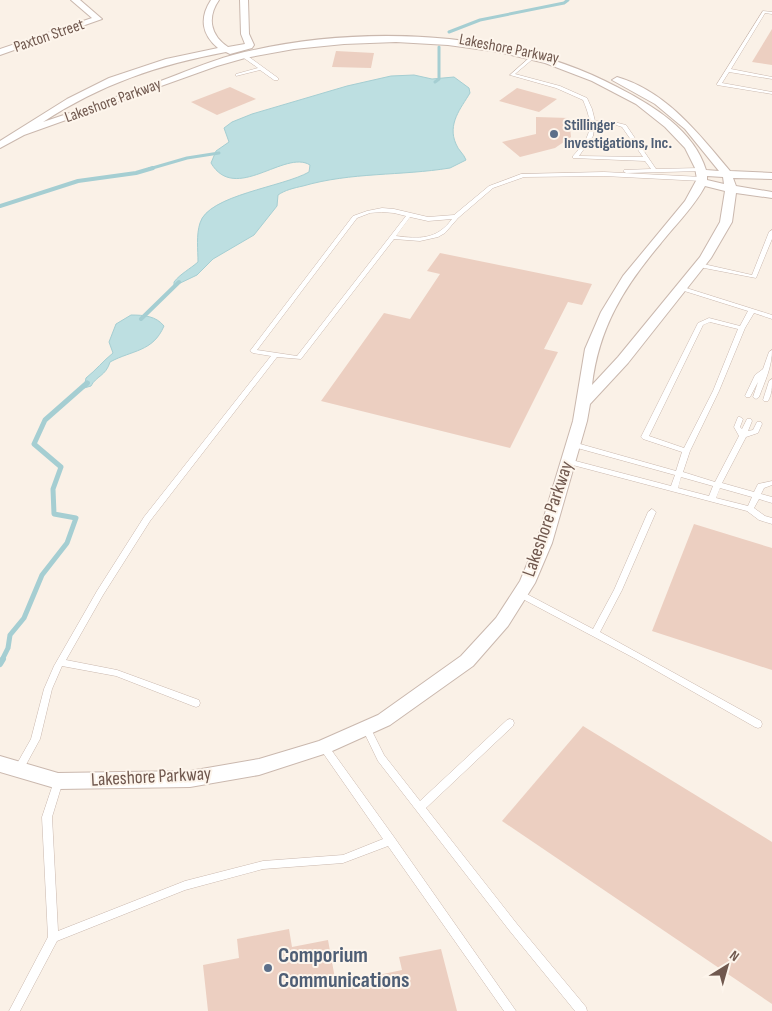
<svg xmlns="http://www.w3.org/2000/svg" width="772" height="1011" font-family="'Sofia Sans Condensed',sans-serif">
<rect width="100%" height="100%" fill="#faf1e7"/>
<g fill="#bddfe1" stroke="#a5ced2">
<path d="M414 75 432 79 454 77 469 88 470 93C461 108 447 124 456 144 458 150 464 154 466 160L450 168C401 176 351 172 303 186 294 188 285 190 278 195L277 206 254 235 213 259 197 275 174 286V282C180 274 190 269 198 262 198 250 196 235 200 223 208 195 283 187 309 172L310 165C285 149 235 204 211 163L216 151 229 142 224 128 232 122 252 114 347 86 391 76Z"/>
<path d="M131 315C144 315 156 316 164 326 153 352 132 350 110 362 106 376 96 376 91 386L84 388 86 378C96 370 103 361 113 353L109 342 116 324Z"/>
</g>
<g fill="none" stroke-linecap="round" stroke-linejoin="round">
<g stroke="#a5ced2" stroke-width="3">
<path d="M449 32 480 20 564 3 568 0"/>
<path d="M435 82 439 79V47"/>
<path d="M149 169 187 158 219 153"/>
</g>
<g stroke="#a5ced2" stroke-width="4">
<path d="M0 206 78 181 136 173 153 168"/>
<path d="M141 319 179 282"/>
<path d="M86 385 88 383"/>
</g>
<path stroke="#a5ced2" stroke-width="5" d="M2 660 8 648 10 635 24 618 42 575 67 543 76 518 54 514 53 489 61 467 34 444 45 420 87 383"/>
<path stroke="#a5ced2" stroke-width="6" d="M0 664 3 659"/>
</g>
<g fill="#eccfc1">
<path d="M772 29V65L752 62Z"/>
<path d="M336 51 374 53 371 68 332 67Z"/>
<path d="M230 87 256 99 217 115 191 102Z"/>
<path d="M517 88 557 99 539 112 499 101Z"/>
<path d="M536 117 569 118 571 137 555 148 520 157 502 142 536 134Z"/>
<path d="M440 253 592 284 582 305 568 302 544 349 558 352 510 448 321 401 384 313 410 319 440 274 427 271Z"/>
<path d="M694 524 772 548V670L652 631Z"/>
<path d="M583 726 772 842V1004L502 821Z"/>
<path d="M289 929 292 947 328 940 336 984 402 970 399 957 441 949 457 1011H208L203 965 239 958 237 939Z"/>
</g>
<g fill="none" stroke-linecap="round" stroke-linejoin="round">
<g stroke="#cab8ae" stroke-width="1">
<g id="lane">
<path d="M763 11 772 12V14L765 13 731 69 772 77V79L729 72 722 83 772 92V94L717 85V84Z"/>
<path d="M537 51 541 52 515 74 560 86 587 98 592 109 595 121H610L626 125 656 169 700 168 703 170 702 171 626 173 623 171 624 170 651 169 645 161 573 158V156C592 135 594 126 583 100L556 88 510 75ZM595 123H610L622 127 643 157 579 156 593 136Z"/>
<path d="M241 54H245L278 78V80H274L260 70 236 76V74L258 68 241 56Z"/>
<path d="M604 172 702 177 705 179 702 181 604 176 524 177 493 188 458 218 445 233 438 237 420 241 394 239 301 359 277 357 150 521 103 595 66 660 117 670 199 700 200 703 199 706 196 707 193 706 116 676 62 666 52 689 40 739 22 772 19 773 16 772 14 769 31 739 44 689 54 666 97 591 144 517 271 356 253 353 250 351 353 216 367 211 382 208 394 209 428 217 454 215 489 186 521 174ZM382 212 394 213 406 216 297 356 257 350 357 218 370 213ZM410 217 428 221 452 219C437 240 419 239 396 236Z"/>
<path d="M772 230V239L756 278 699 267 696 265 699 263 752 275 769 232Z"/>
<path d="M680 286 772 315V319L754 313 745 328 719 391 690 451 683 472 715 482 739 436 734 427 738 417H740L743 419 740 427 742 429 747 419H751L752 421 748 431 753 430 757 422H761L762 424 758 433 746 437 722 483 754 492 758 484 772 481V485L764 488 761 494 772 497V503L759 499 754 508 765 516 772 518V524L759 520 747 511 565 463 564 461 568 459 671 486 675 475 570 446 569 444 573 442 676 471 682 452 643 439 641 437 698 323 709 318 740 326 748 311 678 289V287ZM710 322 738 329 713 391 684 448 649 436 703 325ZM681 477 713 486 709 496 678 488ZM720 488 752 497 748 506 716 498Z"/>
<path d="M772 350C772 367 765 381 759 397L756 399 753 397 758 382 750 397H746L745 396 755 375 763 369 769 352Z"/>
<path d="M772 379C772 387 772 394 768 401H764L763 400 769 381Z"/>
<path d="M652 509 656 512 622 590 600 632 761 721 762 724 761 727 758 728 755 727 634 658 517 596 516 594 517 592H523L593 629 614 590 648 512Z"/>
<path d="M510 719 513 720 514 723 513 726 426 808 517 924 586 1007 587 1011H575L509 930 378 761 362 728 363 725 366 724 369 725 384 755 420 801 507 720Z"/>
<path d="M324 743 327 744 394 837 516 1011H504L388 846 343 863 263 869 185 890 57 941 20 1011H9L48 937 42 817 55 778 58 777 61 778 63 781 52 817 58 931 185 881 263 861 343 855 383 839 321 750 319 747 321 744Z"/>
</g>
</g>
<g stroke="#cab8ae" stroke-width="2">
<g id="street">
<path d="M71 0H80L102 19 0 55V49L92 18Z"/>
<path d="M211 0H219C207 17 210 35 228 47L245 44 241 34 240 0H248L249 34 254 45 252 48 230 54 226 52C157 65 102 84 43 122 82 109 120 96 158 82 183 73 207 62 233 55 352 24 507 28 617 87 652 105 694 130 706 170L719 171 685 129 655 104 612 80 617 77C666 91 699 134 730 171L772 173V179L733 178 736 186 772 192V198L736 193 732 222 711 258 628 363 590 404 587 421 552 543 535 583 508 626 473 666 390 725 330 752 259 775 190 787 58 789 0 772V756L58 773 190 771 259 759 319 741 378 715 461 656 496 618 520 581 536 543 573 421 585 349 601 312 623 276 685 201 697 179 695 168 685 148 665 127 636 104 592 81 545 63 499 52 448 45 396 42 344 44 294 49 245 58 217 66 24 135 0 148V141L67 99 109 78 166 59 218 48C202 35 199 18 211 0ZM707 176 723 177 724 184 707 180ZM705 186 725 191 720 222 700 257 618 357 592 385C599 327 624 287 661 243 676 224 694 207 705 186Z"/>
</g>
</g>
<use href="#lane" fill="#fff" fill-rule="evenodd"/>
<use href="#street" fill="#fff" fill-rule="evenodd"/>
</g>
<g fill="#5c6f8a" stroke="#fdf5ec" stroke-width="2">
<circle cx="554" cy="134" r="5"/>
<circle cx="268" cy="968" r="5"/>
</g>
<g text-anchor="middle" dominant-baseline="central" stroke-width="4" stroke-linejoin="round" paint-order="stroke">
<g font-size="16" fill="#70584e" stroke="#fdf5ec">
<text transform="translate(49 36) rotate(-19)">Paxton Street</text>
<text transform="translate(509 49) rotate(11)">Lakeshore Parkway</text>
<text transform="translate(113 101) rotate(-20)">Lakeshore Parkway</text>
</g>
<g font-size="16" font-weight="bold" fill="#4e5e75" stroke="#fdf5ec" text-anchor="start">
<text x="564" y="125">Stillinger<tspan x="564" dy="18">Investigations, Inc.</tspan></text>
</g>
<g font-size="19" fill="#70584e" stroke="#fdf5ec">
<text transform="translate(548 519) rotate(-71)">Lakeshore Parkway</text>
<text transform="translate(151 777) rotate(-3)">Lakeshore Parkway</text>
</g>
<g font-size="22" font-weight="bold" fill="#4e5e75" stroke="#fdf5ec" text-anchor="start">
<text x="278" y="955">Comporium<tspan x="278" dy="25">Communications</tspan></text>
</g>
</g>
<g transform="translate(727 966) rotate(37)" stroke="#fdf5ec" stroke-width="4" paint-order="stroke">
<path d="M0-4L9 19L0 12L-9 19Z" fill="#70584e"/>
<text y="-8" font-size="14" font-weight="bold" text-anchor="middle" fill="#70584e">N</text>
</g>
</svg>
